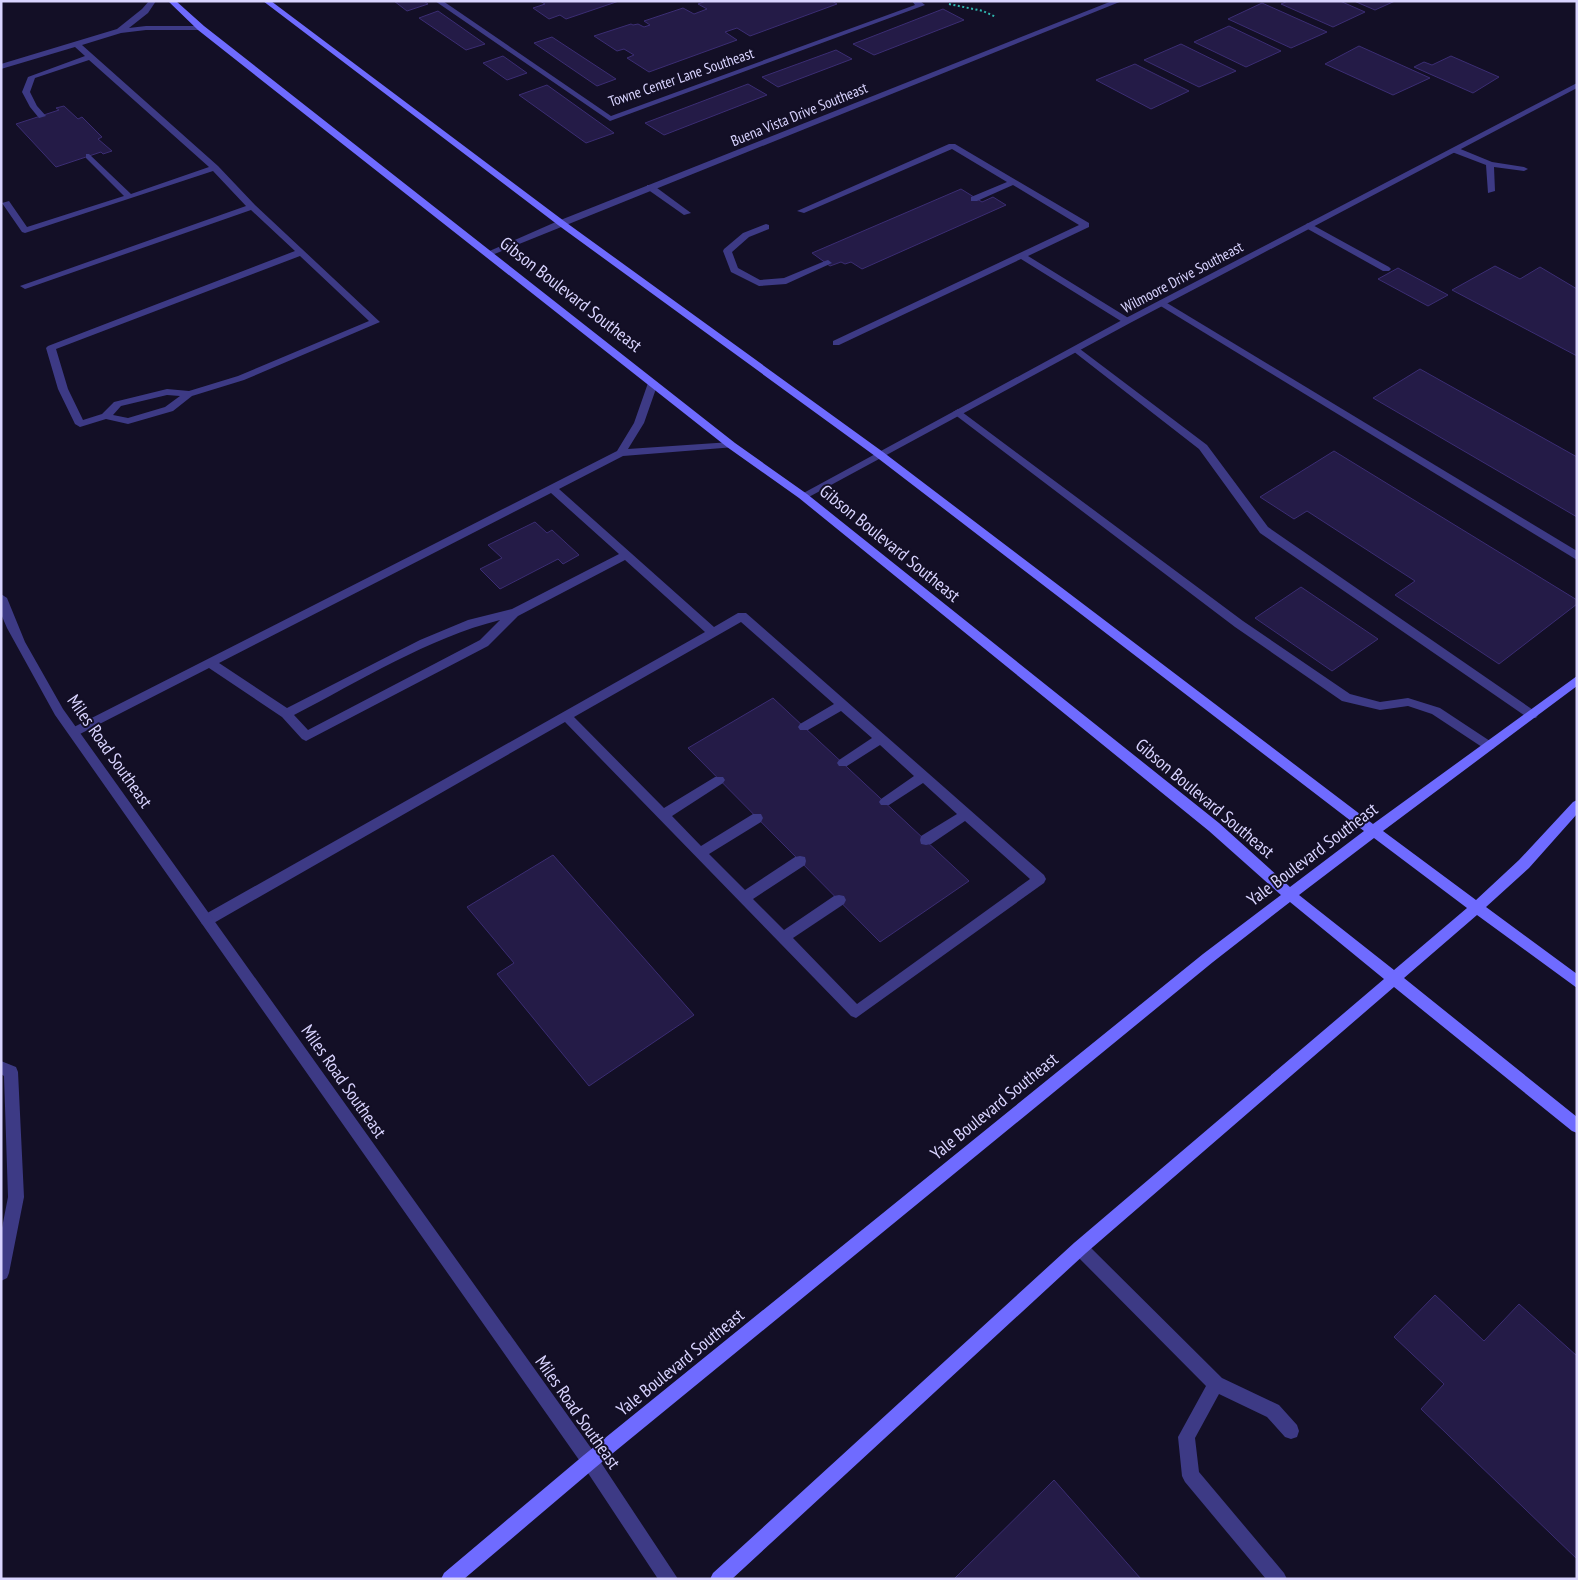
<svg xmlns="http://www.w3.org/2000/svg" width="1578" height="1580" font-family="'PT Sans Narrow',sans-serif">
<rect width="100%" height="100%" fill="#130f26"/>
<g fill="#241b47" stroke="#3b2d73">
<path d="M394 1H424L428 4 407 11Z"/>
<path d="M540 1H619L566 19 560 15 549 19 533 8 545 4Z"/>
<path d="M706 1H832L837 4 750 36 737 28 725 32 737 40 649 72 627 58 634 55 624 49 617 51 594 36 631 24 633 25 638 24 644 27 650 25 644 21 683 8 694 14 707 9 698 4Z"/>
<path d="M1288 1H1340L1365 12 1333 27 1281 4Z"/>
<path d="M1354 1H1395L1375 10Z"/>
<path d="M1262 3 1327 32 1291 48 1228 19Z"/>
<path d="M943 9 964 20 874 55 853 44Z"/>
<path d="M438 11 485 44 466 50 419 18Z"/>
<path d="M1229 26 1281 51 1246 67 1194 42Z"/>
<path d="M552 37 616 79 597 86 534 43Z"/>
<path d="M1181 44 1236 71 1199 87 1144 60Z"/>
<path d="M1359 46 1430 78 1393 95 1325 64Z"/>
<path d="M836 50 852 59 778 87 762 77Z"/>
<path d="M503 56 527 73 507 80 483 63Z"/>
<path d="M1451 56 1499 77 1473 93 1414 67 1424 62 1432 65Z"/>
<path d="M1135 64 1189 91 1151 109 1096 80Z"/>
<path d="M748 84 767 95 664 135 645 123Z"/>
<path d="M547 85 614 133 586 143 519 95Z"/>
<path d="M64 106 78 119 82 117 102 137 98 139 112 151 103 154 101 152 56 167 16 124 59 110 56 108Z"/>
<path d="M961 189 982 202 993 197 1006 205 862 269 851 262 845 264 841 262 830 266 812 253Z"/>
<path d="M1495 266 1520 279 1540 267 1577 289V356L1452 290Z"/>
<path d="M1398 268 1448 295 1428 306 1378 279Z"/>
<path d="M1420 369 1577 457V517L1373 398Z"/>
<path d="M1334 451 1577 600V604L1499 664 1395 595 1415 581 1307 511 1294 519 1260 497Z"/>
<path d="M535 522 547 533 552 530 579 555 563 564 558 559 500 589 480 569 502 558 488 545Z"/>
<path d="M1301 587 1378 639 1332 671 1255 618Z"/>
<path d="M773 698 804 727 969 881 880 942 688 748Z"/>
<path d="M553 855 694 1015 589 1086 497 974 514 963 467 907Z"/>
<path d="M1435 1295 1484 1341 1519 1304 1577 1356V1559L1421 1409 1444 1384 1394 1337Z"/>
<path d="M1054 1480 1141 1579H954Z"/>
</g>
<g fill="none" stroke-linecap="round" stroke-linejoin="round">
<path stroke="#2fb8b0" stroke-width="2" stroke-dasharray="2 2.5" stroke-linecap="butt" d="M949 4 983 11 996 17"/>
<g fill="#3d3a85" fill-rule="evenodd">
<path d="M149 1H156L148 13 129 28 146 26H201L205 28 201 30H146L121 33 82 45 218 166 255 205 380 322 244 380 192 396 173 411 128 424 106 419 80 427 75 424 58 389 46 348 48 346 295 251 251 210 28 288 25 289 20 286 246 206 213 171 25 233 22 232 2 203 9 201 27 227 124 196 86 158V154H89L131 194 209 167 89 60 35 78 30 92 37 106 46 116 39 118 30 107 22 92 28 77 85 56 75 47 1 69V64L117 29 142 9ZM300 256 369 321 238 376 189 391 167 389 114 402 102 414 83 420 68 389 56 349ZM167 395 180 396 165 407 128 418 113 415 121 406Z"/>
<path d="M949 144H955L1089 223V227L1028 256 1130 319V323H1124L1021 259 839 345H833V341L1079 225 1013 185 977 201H971V197L1007 182 952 149 804 213 797 211Z"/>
<path d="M1452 148H1458L1492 162 1524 167 1528 169 1524 171 1494 167 1495 191 1488 193 1486 165 1452 152Z"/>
<path d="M647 185H653L691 213 684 215 647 189Z"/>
<path d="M1309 223 1389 267 1391 269 1389 271H1383L1306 228V224Z"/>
<path d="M766 224 769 225V229L749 237 732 252 738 268 760 280 784 278 825 261 828 260 832 263 786 284 759 286 731 272 723 251 724 249 743 233Z"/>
<path d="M1162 300 1577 551V560L1159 305V301Z"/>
<path d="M1076 346 1207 445 1268 527 1536 712 1538 715 1536 718H1528L1260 533 1199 449 1073 351 1071 349Z"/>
<path d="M653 380 658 383 644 423 628 449 731 442 736 445 735 447 623 456 559 489 714 627 738 613H746L1044 875 1046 879 1044 883 856 1018 851 1016 565 722 212 924 207 926 202 924 200 920 202 916 705 632 625 560 518 616 488 646 306 741 302 739 282 717 209 668 78 735H70L68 732 70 729 617 451 634 423 648 383ZM551 493 619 554 512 609 468 620 420 640 287 708 219 663ZM500 620 480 640 308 730 294 715C360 681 428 638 500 620ZM741 622 834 704 800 724 798 727 800 730H808L841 711 872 738 839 760 837 763 839 766H847L880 745 914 776 881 799 879 802 881 805H889L923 783 957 814 921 836 920 840 921 844 926 845 931 844 965 821 1030 879 857 1004 793 938 844 904 846 900 844 896 839 895 834 896 784 930 753 899 805 865 806 861 805 857 800 856 795 857 745 890 709 854 761 822 763 818 761 814H753L701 846 672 816 723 783 725 780 723 777H715L664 808 574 717Z"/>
<path d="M958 409 1243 621 1350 694 1380 702 1408 698 1440 708 1493 743 1495 746 1493 749H1485L1432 714 1408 706 1380 710 1342 701 1235 627 954 414 953 412Z"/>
<path d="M1 1061 16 1067 18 1072 24 1197 9 1273 7 1278 1 1281V1233L8 1197 4 1076 1 1074Z"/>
<path d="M1080 1240 1086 1243 1222 1378 1279 1405 1297 1425 1299 1431 1297 1437 1291 1439 1285 1437 1267 1417 1219 1394 1195 1438 1199 1472 1284 1573 1287 1579H1266L1185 1482 1182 1476 1178 1437 1206 1386 1074 1253 1072 1248 1074 1243Z"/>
</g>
<g fill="#3d3a85" fill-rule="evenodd">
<path d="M435 1H443L611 116 915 5 912 1H920L925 5 610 121Z"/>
<path d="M1577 83V88L1130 323 807 498 803 499 798 496 1124 319Z"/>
<path d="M1 594 7 598 25 642 63 709 596 1455 678 1579H658L584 1467 55 715 7 628 1 614Z"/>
</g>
<path fill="#3d3a85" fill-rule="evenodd" d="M1112 1H1122L492 255H486L485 253 558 221Z"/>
<path fill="#6f6bff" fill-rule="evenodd" d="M168 1H176L204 26 735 443 807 494 1219 823 1290 887 1364 831 875 456 558 225 263 1H271L564 221 883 452 1373 824 1577 676V686L1383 831 1476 900 1519 860 1573 802 1577 800V814L1529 868 1486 907 1577 974V988L1477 915 1404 978 1577 1117V1133L1572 1131 1394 987 1086 1253 732 1579H710L713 1573 1074 1243 1384 979 1290 902 1213 962 596 1467 464 1579H441L444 1573 584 1455 1203 954 1281 895 1209 831 799 498 727 447 198 30ZM1374 838 1467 908 1394 970 1299 895Z"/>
</g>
<g text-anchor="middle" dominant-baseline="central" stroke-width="4" stroke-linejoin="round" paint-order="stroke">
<g font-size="15" fill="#d9d4ff" stroke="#130f26">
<text transform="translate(681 77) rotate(-19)">Towne Center Lane Southeast</text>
<text transform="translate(799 114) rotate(-22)">Buena Vista Drive Southeast</text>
<text transform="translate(1182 277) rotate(-28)">Wilmoore Drive Southeast</text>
</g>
<g font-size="18" fill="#d9d4ff" stroke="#130f26">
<text transform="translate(571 294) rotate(38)">Gibson Boulevard Southeast</text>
<text transform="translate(890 543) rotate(39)">Gibson Boulevard Southeast</text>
<text transform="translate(110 751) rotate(55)">Miles Road Southeast</text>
<text transform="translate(1205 798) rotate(40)">Gibson Boulevard Southeast</text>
<text transform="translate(1312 854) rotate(-37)">Yale Boulevard Southeast</text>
<text transform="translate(344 1081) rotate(55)">Miles Road Southeast</text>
<text transform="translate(994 1106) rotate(-39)">Yale Boulevard Southeast</text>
<text transform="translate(680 1362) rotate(-39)">Yale Boulevard Southeast</text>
<text transform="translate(578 1412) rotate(55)">Miles Road Southeast</text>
</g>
</g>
<rect width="1578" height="1580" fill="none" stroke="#d9d4ff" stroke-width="5"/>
</svg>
